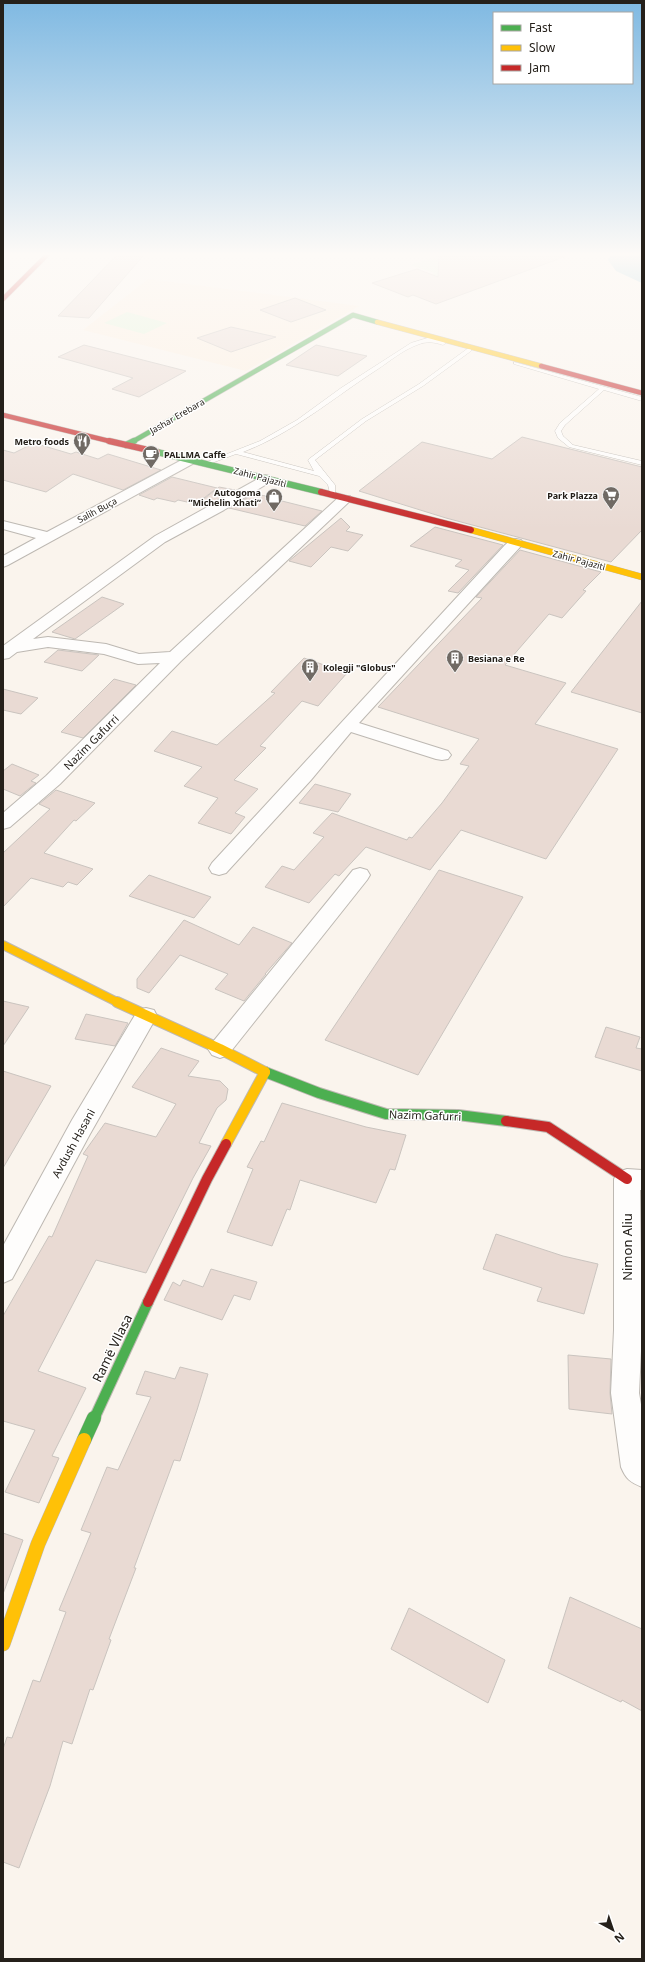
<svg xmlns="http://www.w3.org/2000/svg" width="645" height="1962" font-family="'Noto Sans',sans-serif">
<rect width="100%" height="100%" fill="#faf4ed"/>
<path fill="#fcefe0" d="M148 279 359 306 246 371 83 330Z"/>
<g fill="#e2f4da">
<path d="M439 255H508L434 285 417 280 435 273 410 265Z"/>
<path d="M127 312 167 323 144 334 104 323Z"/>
</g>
<path fill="#82c0d8" d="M611 255H642V283L616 271 608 260Z"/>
<g fill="#e9dad3" stroke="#cac4bf">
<path d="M117 255H144L89 318 58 316Z"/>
<path d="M439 255H563L564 257 436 304 413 295 408 297 372 283 417 269 438 277Z"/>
<path d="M295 298 326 310 291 322 260 310Z"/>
<path d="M231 327 276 337 231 352 197 338Z"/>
<path d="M84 345 186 371 139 397 112 389 133 378 58 357Z"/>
<path d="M316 345 367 356 338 376 286 365Z"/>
<path d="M522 437 642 467V530L611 562 446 518 359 491 422 442 492 459Z"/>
<path d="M34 443 71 454 76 452 98 459 108 454 161 470 123 490 73 474 46 492 3 480V450L14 453Z"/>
<path d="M172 477 217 488 196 504 178 500 175 502 157 498 154 500 139 495Z"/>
<path d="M219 487 235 490 210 504 200 502Z"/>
<path d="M254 494 272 497 270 498 322 511 305 526 229 508Z"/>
<path d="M341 518 350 527 346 531 363 535 348 551 331 547 311 567 289 561Z"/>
<path d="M435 527 503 545 458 593 448 591 469 570 455 566 462 560 410 546Z"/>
<path d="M520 550 601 572 583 590 586 591 562 618 549 614 505 665 566 683 535 724 618 749 546 859 461 830 430 870 366 847 339 876 335 874 309 903 265 887 282 866 294 870 324 837 313 833 332 813 407 840 409 837 412 838 442 803 469 766 460 764 479 739 378 707 482 598 476 597Z"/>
<path d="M102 597 124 604 75 639 52 632Z"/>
<path d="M642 601V713L571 692Z"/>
<path d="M58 650 99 655 82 671 44 662Z"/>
<path d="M304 658 347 673 318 706 302 701 260 746 266 748 234 780 258 789 235 813 245 817 231 834 198 823 218 798 184 786 202 767 154 751 172 731 217 745 275 693 271 692Z"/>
<path d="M114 679 136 685 83 738 61 732Z"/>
<path d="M3 689 38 698 21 714 3 710Z"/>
<path d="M12 764 39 775 31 781 36 783 20 796 3 789V771Z"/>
<path d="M315 784 351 794 338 812 299 803Z"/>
<path d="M56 790 95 803 76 821 74 820 44 853 93 869 77 885 68 882 63 887 31 878 3 907V853L50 809 39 804Z"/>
<path d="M439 870 523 897 418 1075 325 1040Z"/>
<path d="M149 875 211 897 194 918 129 896Z"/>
<path d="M184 920 239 945 253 927 292 943 265 974H266L244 1001 215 989 228 974 180 955 149 993 137 988V979Z"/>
<path d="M3 1001 29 1007 3 1046Z"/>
<path d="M86 1014 128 1023 115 1046 75 1039Z"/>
<path d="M606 1027 640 1037 636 1048 642 1049V1071L595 1057Z"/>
<path d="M161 1048 199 1061 188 1076 220 1081 228 1089 226 1100 217 1108 199 1143 211 1146 193 1178 146 1273 96 1260 38 1371 86 1388 52 1456 59 1458 39 1503 5 1492 35 1430 3 1421V1316L49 1236 52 1237 88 1156 83 1154 105 1123 156 1137 176 1104 132 1087Z"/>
<path d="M3 1071 51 1086 3 1168Z"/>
<path d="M282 1103 366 1127 406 1135 395 1170 390 1169 376 1203 300 1180 290 1210 287 1209 272 1246 227 1232 253 1169 247 1167 261 1141 264 1142Z"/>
<path d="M496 1234 563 1256 598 1264 584 1314 537 1301 542 1288 483 1269Z"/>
<path d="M211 1269 257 1282 250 1300 234 1295 222 1320 164 1300 173 1282 180 1286 183 1280 203 1287Z"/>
<path d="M568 1355 611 1359 610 1393 612 1414 569 1409Z"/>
<path d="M180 1367 208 1374 197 1410 180 1461 174 1460 134 1568H136L109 1639 111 1640 93 1690 90 1689 72 1744 63 1741 50 1786 19 1868 3 1862V1749L7 1737 12 1738 33 1680 40 1682 66 1612 59 1610 91 1533 81 1530 107 1467 118 1470 151 1397 136 1394 145 1371 175 1379Z"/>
<path d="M3 1533 23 1540 3 1594Z"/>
<path d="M570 1597 642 1629V1711L622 1700 621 1702 548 1668Z"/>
<path d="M409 1608 505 1660 488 1703 391 1649Z"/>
</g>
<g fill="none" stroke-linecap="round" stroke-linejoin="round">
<g stroke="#bdb8b2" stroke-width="1">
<g id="lane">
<path d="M431 337 446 343 443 345C433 342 427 341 417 345 403 350 390 361 378 369 333 398 293 433 243 452L314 471 308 460 309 459 362 419 419 384 467 349H471V351L423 386 366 421 315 460 335 485V497H331L328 485 319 476 236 454 209 464 204 463 260 441 297 420 341 388 411 343Z"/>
<path d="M514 362 642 397V401L604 390 565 425 561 431 563 436 573 445 642 461V465L569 447 558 438 555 431 560 423 599 389 514 364Z"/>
</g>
</g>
<g stroke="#bdb8b2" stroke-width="2">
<g id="street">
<path d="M191 455 196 456 198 459 196 462 8 565 3 567V556L36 538 3 529V521L47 532Z"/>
<path d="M265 475 270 476 272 479 270 482 224 510 165 542 33 639 48 637 106 644 139 654 170 652 340 496H350L352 499 181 661 60 784 10 827 3 829V813L46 776 160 663 138 664 104 654 48 647 17 652 9 658 3 659V646L155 536Z"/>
<path d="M516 539 521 540 523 543 521 546 359 723 448 751 451 755 448 759 442 760 436 759 351 732 311 780 226 873 219 875 212 873 209 868 212 863 505 545 511 540Z"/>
<path d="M360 868 367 870 370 875 367 880 228 1055 220 1058 212 1055 208 1049 212 1043 353 870Z"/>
<path d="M146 1008 154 1010 157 1016 90 1134 12 1279 3 1283V1246L72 1120 138 1010Z"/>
<path d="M627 1169 642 1170V1190H640L642 1330 639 1393 642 1410V1487C630 1482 626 1479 621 1467L611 1393 614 1330V1179L618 1172Z"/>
</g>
</g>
<g stroke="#bdb8b2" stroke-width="5.5">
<path id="fast-far3" d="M132 442 353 315 377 322"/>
</g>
<g stroke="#bdb8b2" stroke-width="7">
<g id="fast-far2">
<path d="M126 445 134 441"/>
<path d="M157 452 321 492"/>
</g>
</g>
<g stroke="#bdb8b2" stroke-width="12">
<g id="fast-far1">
<path d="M265 1072 319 1093 386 1114 458 1115 506 1121"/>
<path d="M94 1419 148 1302"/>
</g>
</g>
<g stroke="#bdb8b2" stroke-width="15">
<path id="fast" d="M84 1440 94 1418"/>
</g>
<g stroke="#bdb8b2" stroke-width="5.5">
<path id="slow-far4" d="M377 322 541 366"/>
</g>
<g stroke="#bdb8b2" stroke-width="7">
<path id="slow-far3" d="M471 530 642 577"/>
</g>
<g stroke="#bdb8b2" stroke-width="10">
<path id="slow-far2" d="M3 945 119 1003"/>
</g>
<g stroke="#bdb8b2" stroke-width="12">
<g id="slow-far1">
<path d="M117 1002 220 1049 265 1072"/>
<path d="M226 1144 265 1072"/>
</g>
</g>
<g stroke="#bdb8b2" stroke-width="15">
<path id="slow" d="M3 1644 38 1544 84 1440"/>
</g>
<g stroke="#bdb8b2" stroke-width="5.5">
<g id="jam-far2">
<path d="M3 299 47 255"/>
<path d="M541 366 642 393"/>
<path d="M3 415 113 442"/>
</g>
</g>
<g stroke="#bdb8b2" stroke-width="7">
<g id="jam-far1">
<path d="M109 441 157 452"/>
<path d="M321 492 471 530"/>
</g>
</g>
<g stroke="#bdb8b2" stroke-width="12">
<g id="jam">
<path d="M506 1121 548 1127 627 1179"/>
<path d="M148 1302 207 1179 226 1144"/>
</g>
</g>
<path stroke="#d9d7d4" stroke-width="1.5" stroke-dasharray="2 1" stroke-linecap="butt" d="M63 261 69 255"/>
<use href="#lane" fill="#fefdfc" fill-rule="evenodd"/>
<use href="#street" fill="#fefdfc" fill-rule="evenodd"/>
<use href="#fast-far3" stroke="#4caf50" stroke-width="4.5"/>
<use href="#fast-far2" stroke="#4caf50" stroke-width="6"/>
<use href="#fast-far1" stroke="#4caf50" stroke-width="10"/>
<use href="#fast" stroke="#4caf50" stroke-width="14"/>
<use href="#slow-far4" stroke="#ffc107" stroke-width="4.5"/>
<use href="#slow-far3" stroke="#ffc107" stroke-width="6"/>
<use href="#slow-far2" stroke="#ffc107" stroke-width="8"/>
<use href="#slow-far1" stroke="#ffc107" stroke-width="10"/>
<use href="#slow" stroke="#ffc107" stroke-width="14"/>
<use href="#jam-far2" stroke="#c62828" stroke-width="4.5"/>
<use href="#jam-far1" stroke="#c62828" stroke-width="6"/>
<use href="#jam" stroke="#c62828" stroke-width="10"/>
</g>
<linearGradient id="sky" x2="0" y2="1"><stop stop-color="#7fb9e2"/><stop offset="0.48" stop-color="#fdfaf7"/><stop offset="1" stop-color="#fdfaf7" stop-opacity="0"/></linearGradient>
<rect width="645" height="530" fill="url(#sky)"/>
<defs>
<g id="restaurant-pin" transform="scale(0.9)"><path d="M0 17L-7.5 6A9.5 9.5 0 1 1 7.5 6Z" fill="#706a64" stroke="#fff"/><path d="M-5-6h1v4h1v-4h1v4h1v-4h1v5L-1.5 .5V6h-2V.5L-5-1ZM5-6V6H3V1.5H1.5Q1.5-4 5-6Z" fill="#fff"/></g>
<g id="cafe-pin" transform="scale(0.9)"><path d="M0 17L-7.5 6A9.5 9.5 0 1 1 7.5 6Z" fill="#706a64" stroke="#fff"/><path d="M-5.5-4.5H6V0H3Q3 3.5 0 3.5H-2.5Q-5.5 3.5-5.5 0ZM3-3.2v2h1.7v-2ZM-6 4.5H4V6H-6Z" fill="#fff"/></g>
<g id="supermarket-pin" transform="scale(0.9)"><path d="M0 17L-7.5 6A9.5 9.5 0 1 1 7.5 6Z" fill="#706a64" stroke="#fff"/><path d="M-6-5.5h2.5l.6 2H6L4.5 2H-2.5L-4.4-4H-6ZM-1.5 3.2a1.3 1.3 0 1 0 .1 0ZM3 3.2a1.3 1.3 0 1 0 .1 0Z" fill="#fff"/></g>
<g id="shop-pin" transform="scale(0.9)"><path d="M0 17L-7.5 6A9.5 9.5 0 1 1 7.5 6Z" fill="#706a64" stroke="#fff"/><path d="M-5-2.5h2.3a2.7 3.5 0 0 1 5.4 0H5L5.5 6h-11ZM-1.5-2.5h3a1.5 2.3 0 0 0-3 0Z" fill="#fff"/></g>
<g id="building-pin" transform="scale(0.9)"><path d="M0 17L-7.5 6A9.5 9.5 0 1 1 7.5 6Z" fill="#706a64" stroke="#fff"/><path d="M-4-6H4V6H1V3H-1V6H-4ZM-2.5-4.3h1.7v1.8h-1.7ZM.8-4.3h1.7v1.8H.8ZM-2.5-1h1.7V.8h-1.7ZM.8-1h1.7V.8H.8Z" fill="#fff"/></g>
</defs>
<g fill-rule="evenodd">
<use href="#restaurant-pin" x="82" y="441"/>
<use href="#cafe-pin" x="151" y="454"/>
<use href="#supermarket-pin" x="611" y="495"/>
<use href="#shop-pin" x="274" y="497"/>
<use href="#building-pin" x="455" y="658"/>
<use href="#building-pin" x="310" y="667"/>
</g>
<g text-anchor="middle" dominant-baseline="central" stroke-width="3" stroke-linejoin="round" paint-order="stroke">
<g font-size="9" fill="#25201a" stroke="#fff">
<text transform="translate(177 416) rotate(-30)">Jashar Erebara</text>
<text transform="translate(260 477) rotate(15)">Zahir Pajaziti</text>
<text transform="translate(97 510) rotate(-28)">Salih Buça</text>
<text transform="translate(579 560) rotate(15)">Zahir Pajaziti</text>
</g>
<g font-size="9" font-weight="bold" fill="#25201a" stroke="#fff" text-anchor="end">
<text x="69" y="441">Metro foods</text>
<text x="164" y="454" text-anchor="start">PALLMA Caffe</text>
<text x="261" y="492">Autogoma<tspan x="261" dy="10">ʺMichelin Xhatiʺ</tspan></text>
<text x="598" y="495">Park Plazza</text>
<text x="468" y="658" text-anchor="start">Besiana e Re</text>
<text x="323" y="667" text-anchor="start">Kolegji "Globus"</text>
</g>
<g font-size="11" fill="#25201a" stroke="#fff">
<text transform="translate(91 742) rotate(-45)">Nazim Gafurri</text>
<text transform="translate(425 1115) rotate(2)">Nazim Gafurri</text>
<text transform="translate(73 1143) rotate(-61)">Avdush Hasani</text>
</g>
<g font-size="13" fill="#25201a" stroke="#fff">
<text transform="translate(627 1247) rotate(-90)">Nimon Aliu</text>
<text transform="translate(112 1348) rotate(-64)">Ramë Vllasa</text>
</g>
</g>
<rect width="645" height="1962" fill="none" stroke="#25201a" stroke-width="8"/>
<rect x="493" y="12" width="140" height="72" fill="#ffffff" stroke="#a8a6a3"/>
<rect x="501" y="25" width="20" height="6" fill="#4caf50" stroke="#a8a6a3"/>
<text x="529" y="32" font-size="12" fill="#25201a">Fast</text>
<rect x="501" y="45" width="20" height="6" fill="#ffc107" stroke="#a8a6a3"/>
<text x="529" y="52" font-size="12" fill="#25201a">Slow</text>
<rect x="501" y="65" width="20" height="6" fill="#c62828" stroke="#a8a6a3"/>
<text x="529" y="72" font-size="12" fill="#25201a">Jam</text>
<g transform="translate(613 1930) rotate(140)" stroke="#ffffff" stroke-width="3" paint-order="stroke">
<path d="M0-3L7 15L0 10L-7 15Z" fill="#25201a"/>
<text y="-6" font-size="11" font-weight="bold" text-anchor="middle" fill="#25201a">N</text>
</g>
</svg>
